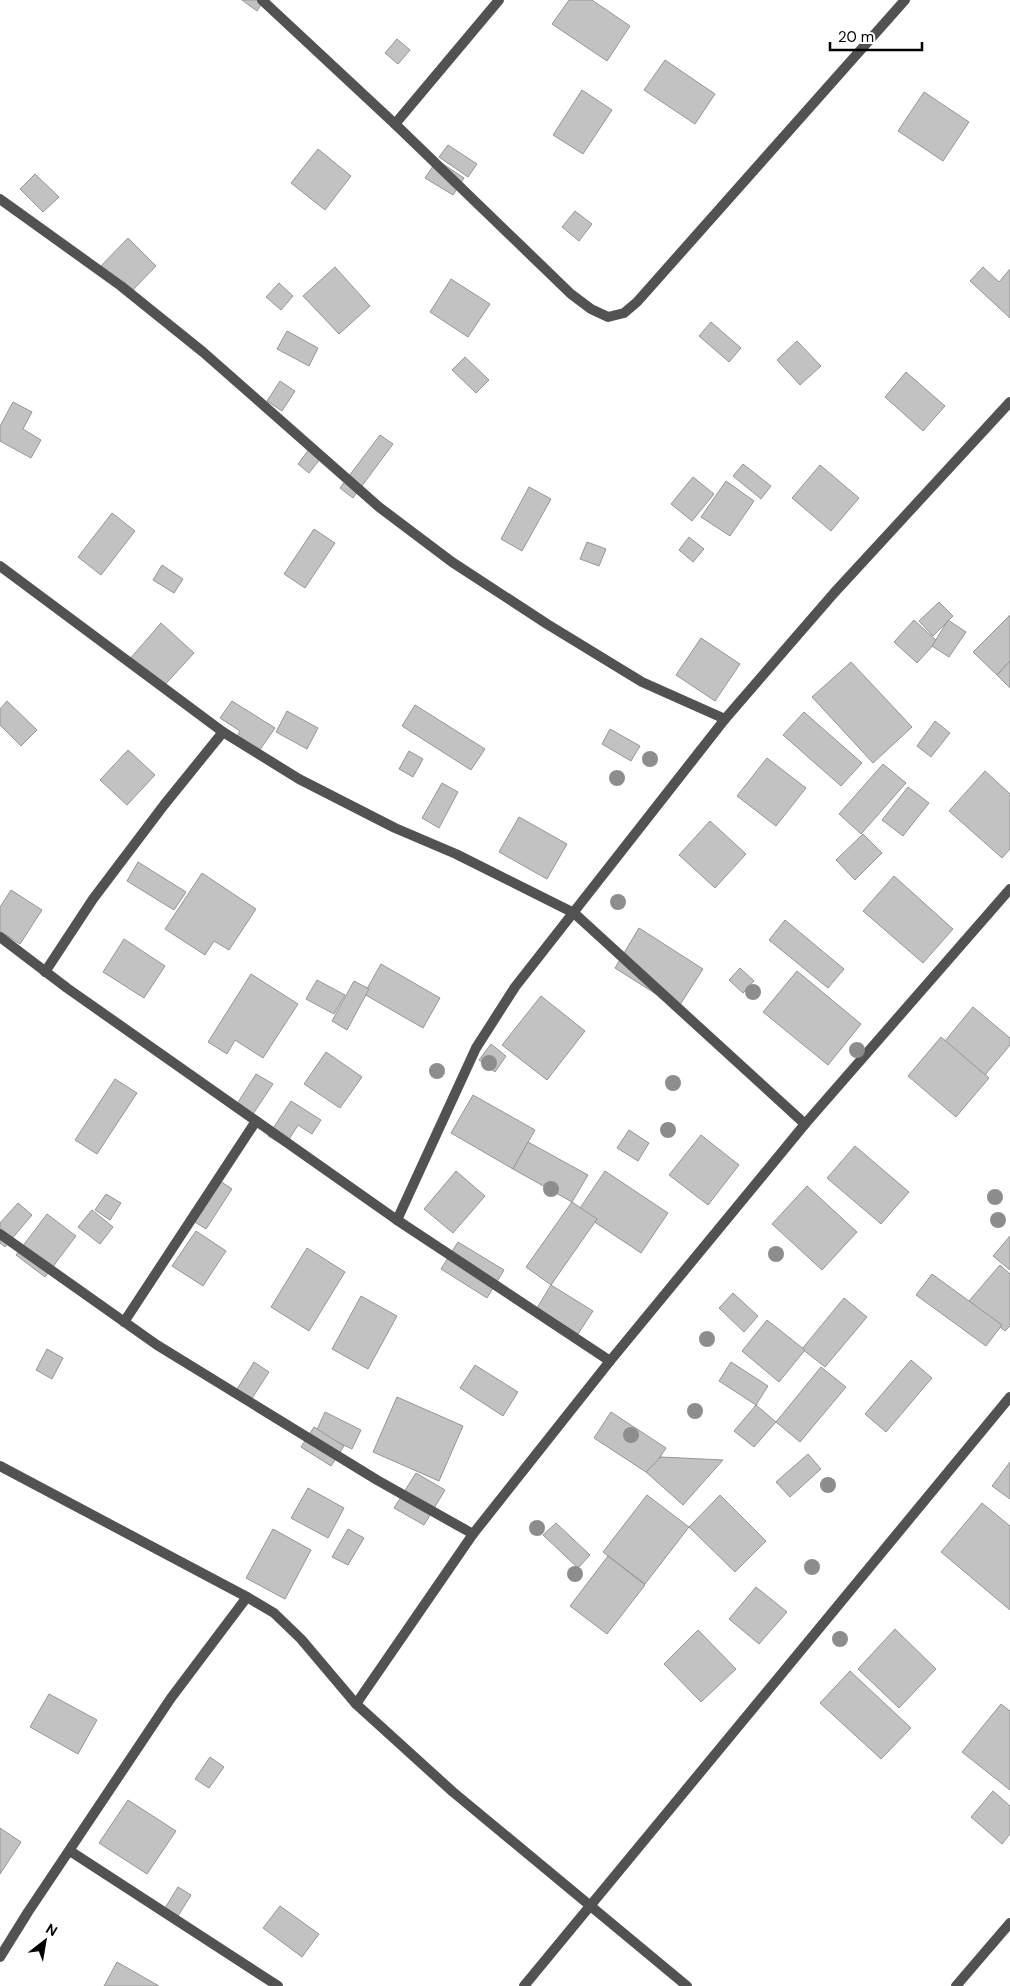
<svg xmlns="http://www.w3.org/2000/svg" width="1010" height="1986" font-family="'DM Sans',sans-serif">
<rect width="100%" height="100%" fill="#fff"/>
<g fill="#c2c2c2" stroke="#969696">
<path d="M242 0H264L257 11Z"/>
<path d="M569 0H592L630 26 607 61 552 24Z"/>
<path d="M397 39 410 50 398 64 385 53Z"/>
<path d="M665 60 715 94 695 124 644 90Z"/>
<path d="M582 90 612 110 583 154 553 135Z"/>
<path d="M924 92 969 122 943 161 898 131Z"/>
<path d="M448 145 477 164 468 177 439 157Z"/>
<path d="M318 149 351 176 325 210 291 183Z"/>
<path d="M437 160 464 178 453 195 425 178Z"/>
<path d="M35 174 59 197 43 212 20 189Z"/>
<path d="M575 211 592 224 579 241 562 227Z"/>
<path d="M128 238 156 266 127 296 98 269Z"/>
<path d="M335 267 370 306 339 334 303 296Z"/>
<path d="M983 267 999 282 1010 269V318L970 281Z"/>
<path d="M451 279 490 304 468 337 430 312Z"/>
<path d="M279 283 293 296 281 310 266 297Z"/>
<path d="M711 322 741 348 729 362 699 336Z"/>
<path d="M287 331 318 348 309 366 277 349Z"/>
<path d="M797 341 821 366 800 385 777 360Z"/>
<path d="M465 357 489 380 476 393 452 370Z"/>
<path d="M906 372 945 406 923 431 885 397Z"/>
<path d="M280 381 295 391 282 411 267 401Z"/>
<path d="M13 402 32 412 23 429 41 440 31 458 0 441V426Z"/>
<path d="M380 435 393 444 353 498 340 488Z"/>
<path d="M310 448 321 458 309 473 298 464Z"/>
<path d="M743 464 771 486 761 499 733 476Z"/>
<path d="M820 465 859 498 831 531 792 498Z"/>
<path d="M693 477 714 494 692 521 671 504Z"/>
<path d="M726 481 754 501 730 536 701 517Z"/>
<path d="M529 487 551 499 522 551 501 539Z"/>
<path d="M112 513 135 531 101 575 78 557Z"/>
<path d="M314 529 335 543 305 588 284 574Z"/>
<path d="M689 537 704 549 693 562 679 550Z"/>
<path d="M587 542 606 549 599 566 580 559Z"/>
<path d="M162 565 183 579 174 593 153 580Z"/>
<path d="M939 602 953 616 933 636 919 621Z"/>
<path d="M1010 615V661L997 675 973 652Z"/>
<path d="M914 620 937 641 917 663 894 642Z"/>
<path d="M948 620 966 632 949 657 932 646Z"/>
<path d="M161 623 194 653 161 689 129 660Z"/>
<path d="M701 638 740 664 715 701 676 675Z"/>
<path d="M1010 661V688L997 675Z"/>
<path d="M851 662 912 727 873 763 812 697Z"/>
<path d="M7 701 37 730 21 746 0 725V709Z"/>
<path d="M232 701 275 728 257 754 235 740 240 731 220 718Z"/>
<path d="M415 705 485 749 471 770 402 726Z"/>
<path d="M287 711 318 728 307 749 276 732Z"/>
<path d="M804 712 862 763 841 786 783 735Z"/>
<path d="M935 721 950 733 931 757 917 746Z"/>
<path d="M610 729 640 746 631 761 602 744Z"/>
<path d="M128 750 155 775 127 805 100 780Z"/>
<path d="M409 751 423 759 413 777 399 769Z"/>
<path d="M767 758 806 788 776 826 737 796Z"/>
<path d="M883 764 906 783 861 834 839 814Z"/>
<path d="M985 771 1010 794V849L1002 858 949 811Z"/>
<path d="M442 783 458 792 439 828 422 818Z"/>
<path d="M908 787 929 803 903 836 882 820Z"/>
<path d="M519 817 567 844 547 879 499 852Z"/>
<path d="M710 821 746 854 715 888 679 855Z"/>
<path d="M863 834 882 853 855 880 836 860Z"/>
<path d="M138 862 186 892 174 910 127 881Z"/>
<path d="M202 873 256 909 229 950 214 941 205 955 165 929Z"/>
<path d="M894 876 953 929 923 963 863 911Z"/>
<path d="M11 890 42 910 20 944 0 931V907Z"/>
<path d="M785 920 844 969 828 988 769 940Z"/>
<path d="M639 928 703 969 678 1008 615 968Z"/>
<path d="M124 939 165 966 144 998 103 972Z"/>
<path d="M381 964 440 998 423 1028 364 994Z"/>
<path d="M740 968 754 981 743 993 729 980Z"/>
<path d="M797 971 861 1024 828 1065 763 1012Z"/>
<path d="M251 974 298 1004 263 1058 235 1040 227 1054 208 1042Z"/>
<path d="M317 980 345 995 334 1014 306 999Z"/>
<path d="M354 981 369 989 347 1030 332 1021Z"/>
<path d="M541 996 585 1031 547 1080 502 1045Z"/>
<path d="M973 1007 1010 1038V1045L985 1075 945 1041Z"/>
<path d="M941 1037 989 1078 956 1117 908 1076Z"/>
<path d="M491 1044 506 1056 495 1072 479 1060Z"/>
<path d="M326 1052 362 1077 340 1108 304 1084Z"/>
<path d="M256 1074 273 1084 249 1120 233 1110Z"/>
<path d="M115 1079 137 1093 97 1154 75 1140Z"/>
<path d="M473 1095 535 1130 513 1169 451 1133Z"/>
<path d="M291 1101 321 1120 312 1134 298 1125 285 1146 268 1136Z"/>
<path d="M629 1130 649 1143 638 1161 617 1148Z"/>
<path d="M701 1135 739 1165 708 1205 669 1175Z"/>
<path d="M528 1142 588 1175 572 1202 513 1169Z"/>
<path d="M855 1146 909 1192 881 1224 827 1178Z"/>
<path d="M456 1171 485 1196 453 1233 424 1209Z"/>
<path d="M605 1171 668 1213 641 1253 578 1211Z"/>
<path d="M217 1179 232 1189 206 1229 190 1219Z"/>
<path d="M807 1186 857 1232 822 1270 772 1224Z"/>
<path d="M106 1194 121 1203 110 1220 95 1210Z"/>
<path d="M572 1202 597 1219 551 1285 526 1267Z"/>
<path d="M18 1203 32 1215 5 1247 0 1243V1223Z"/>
<path d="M92 1210 113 1227 100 1244 78 1227Z"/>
<path d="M47 1214 76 1236 45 1277 16 1255Z"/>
<path d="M196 1231 226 1251 203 1286 172 1266Z"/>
<path d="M1010 1236V1270L993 1256Z"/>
<path d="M458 1242 504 1270 487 1298 441 1269Z"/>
<path d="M307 1248 345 1272 309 1331 271 1307Z"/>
<path d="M1000 1265 1010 1274V1326L1005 1331 969 1301Z"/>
<path d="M932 1274 1002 1325 986 1346 916 1295Z"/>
<path d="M551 1285 593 1311 578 1334 537 1308Z"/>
<path d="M733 1293 758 1316 744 1332 719 1308Z"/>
<path d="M361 1296 397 1316 368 1369 332 1349Z"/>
<path d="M844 1298 867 1317 825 1367 802 1349Z"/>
<path d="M767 1320 805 1350 779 1382 742 1351Z"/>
<path d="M47 1349 63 1358 52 1379 36 1370Z"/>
<path d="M911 1360 932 1378 886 1432 865 1414Z"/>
<path d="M254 1362 269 1372 249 1403 234 1394Z"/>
<path d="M731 1362 768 1386 756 1405 719 1381Z"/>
<path d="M475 1365 518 1392 503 1416 460 1388Z"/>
<path d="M821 1367 846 1387 800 1442 776 1422Z"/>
<path d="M397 1397 463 1426 439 1481 373 1452Z"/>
<path d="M756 1405 776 1422 754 1447 734 1431Z"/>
<path d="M325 1412 361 1430 352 1449 316 1432Z"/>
<path d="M611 1412 666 1448 649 1474 594 1438Z"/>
<path d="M314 1427 344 1446 331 1466 301 1447Z"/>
<path d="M808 1454 821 1469 790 1497 776 1482Z"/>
<path d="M661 1457 723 1460 683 1505 646 1472Z"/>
<path d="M1010 1462V1499L992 1486Z"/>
<path d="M416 1473 445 1490 424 1525 394 1508Z"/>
<path d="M308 1488 344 1508 328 1538 291 1518Z"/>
<path d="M647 1495 689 1527 645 1584 603 1552Z"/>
<path d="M720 1495 766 1541 735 1572 689 1527Z"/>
<path d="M982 1503 1010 1526V1610L941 1552Z"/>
<path d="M556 1523 590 1555 578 1568 543 1535Z"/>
<path d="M273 1529 311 1550 285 1599 246 1578Z"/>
<path d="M348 1529 364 1538 348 1565 332 1557Z"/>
<path d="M608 1556 645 1585 607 1634 570 1606Z"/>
<path d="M756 1587 787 1612 759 1644 729 1619Z"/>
<path d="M895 1629 936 1669 899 1708 858 1669Z"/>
<path d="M698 1630 736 1669 701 1702 664 1664Z"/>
<path d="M850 1671 911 1728 881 1759 820 1703Z"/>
<path d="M49 1694 97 1720 78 1754 30 1727Z"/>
<path d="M1001 1704 1010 1711V1790L962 1752Z"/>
<path d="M210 1757 224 1767 209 1788 195 1779Z"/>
<path d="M993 1791 1010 1806V1834L1002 1844 971 1817Z"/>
<path d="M128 1800 176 1831 147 1874 99 1843Z"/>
<path d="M0 1828 21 1842 0 1874Z"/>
<path d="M178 1887 191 1895 178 1916 165 1908Z"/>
<path d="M280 1906 319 1934 302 1957 263 1928Z"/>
<path d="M117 1962 159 1986H104Z"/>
</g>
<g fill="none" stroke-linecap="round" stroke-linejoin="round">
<g stroke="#525252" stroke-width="10">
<path d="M262 0 395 124 571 294 591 309 608 317 624 313 637 302 905 0"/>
<path d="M395 124 499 0"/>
<path d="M0 199 121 286 203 352 379 507 452 562 547 624 642 682 725 719"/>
<path d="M0 566 223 732 299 779 395 828 456 854 574 913 805 1124"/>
<path d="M0 937 67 988 397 1220 610 1361"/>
<path d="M45 972 93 899 164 805 223 732"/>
<path d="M397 1220 476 1048 515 987 725 719 834 593 1010 402"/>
<path d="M0 1234 157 1345 377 1480 473 1534"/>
<path d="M124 1322 256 1121"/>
<path d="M0 1466 247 1597 274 1613 301 1639 356 1704 453 1792 687 1986"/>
<path d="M356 1704 473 1534 610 1361 805 1124 1010 889"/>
<path d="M70 1851 278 1986"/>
<path d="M0 1957 28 1912 171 1698 247 1597"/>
<path d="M524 1986 1010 1397"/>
<path d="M956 1986 1010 1923"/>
</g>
</g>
<g fill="#8d8d8d">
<circle cx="650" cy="759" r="8"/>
<circle cx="617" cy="778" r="8"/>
<circle cx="618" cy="902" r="8"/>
<circle cx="753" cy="992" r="8"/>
<circle cx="857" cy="1050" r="8"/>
<circle cx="489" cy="1063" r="8"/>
<circle cx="437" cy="1071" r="8"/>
<circle cx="673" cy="1083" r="8"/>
<circle cx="668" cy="1130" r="8"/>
<circle cx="551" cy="1189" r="8"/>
<circle cx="995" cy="1197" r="8"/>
<circle cx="998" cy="1220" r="8"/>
<circle cx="776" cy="1254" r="8"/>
<circle cx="707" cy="1339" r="8"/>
<circle cx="695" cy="1411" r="8"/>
<circle cx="631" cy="1435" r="8"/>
<circle cx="828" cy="1485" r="8"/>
<circle cx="537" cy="1528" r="8"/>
<circle cx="812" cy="1567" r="8"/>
<circle cx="575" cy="1574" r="8"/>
<circle cx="840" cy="1639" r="8"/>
</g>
<g transform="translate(45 1941) rotate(31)" stroke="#ffffff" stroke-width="4" paint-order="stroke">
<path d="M0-4L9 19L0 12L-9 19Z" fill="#000000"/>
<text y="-8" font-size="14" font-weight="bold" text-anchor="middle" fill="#000000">N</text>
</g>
<path d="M830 42v8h92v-8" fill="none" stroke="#000000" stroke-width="2.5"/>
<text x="838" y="42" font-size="15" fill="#000000" stroke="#ffffff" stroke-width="4" paint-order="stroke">20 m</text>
</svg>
